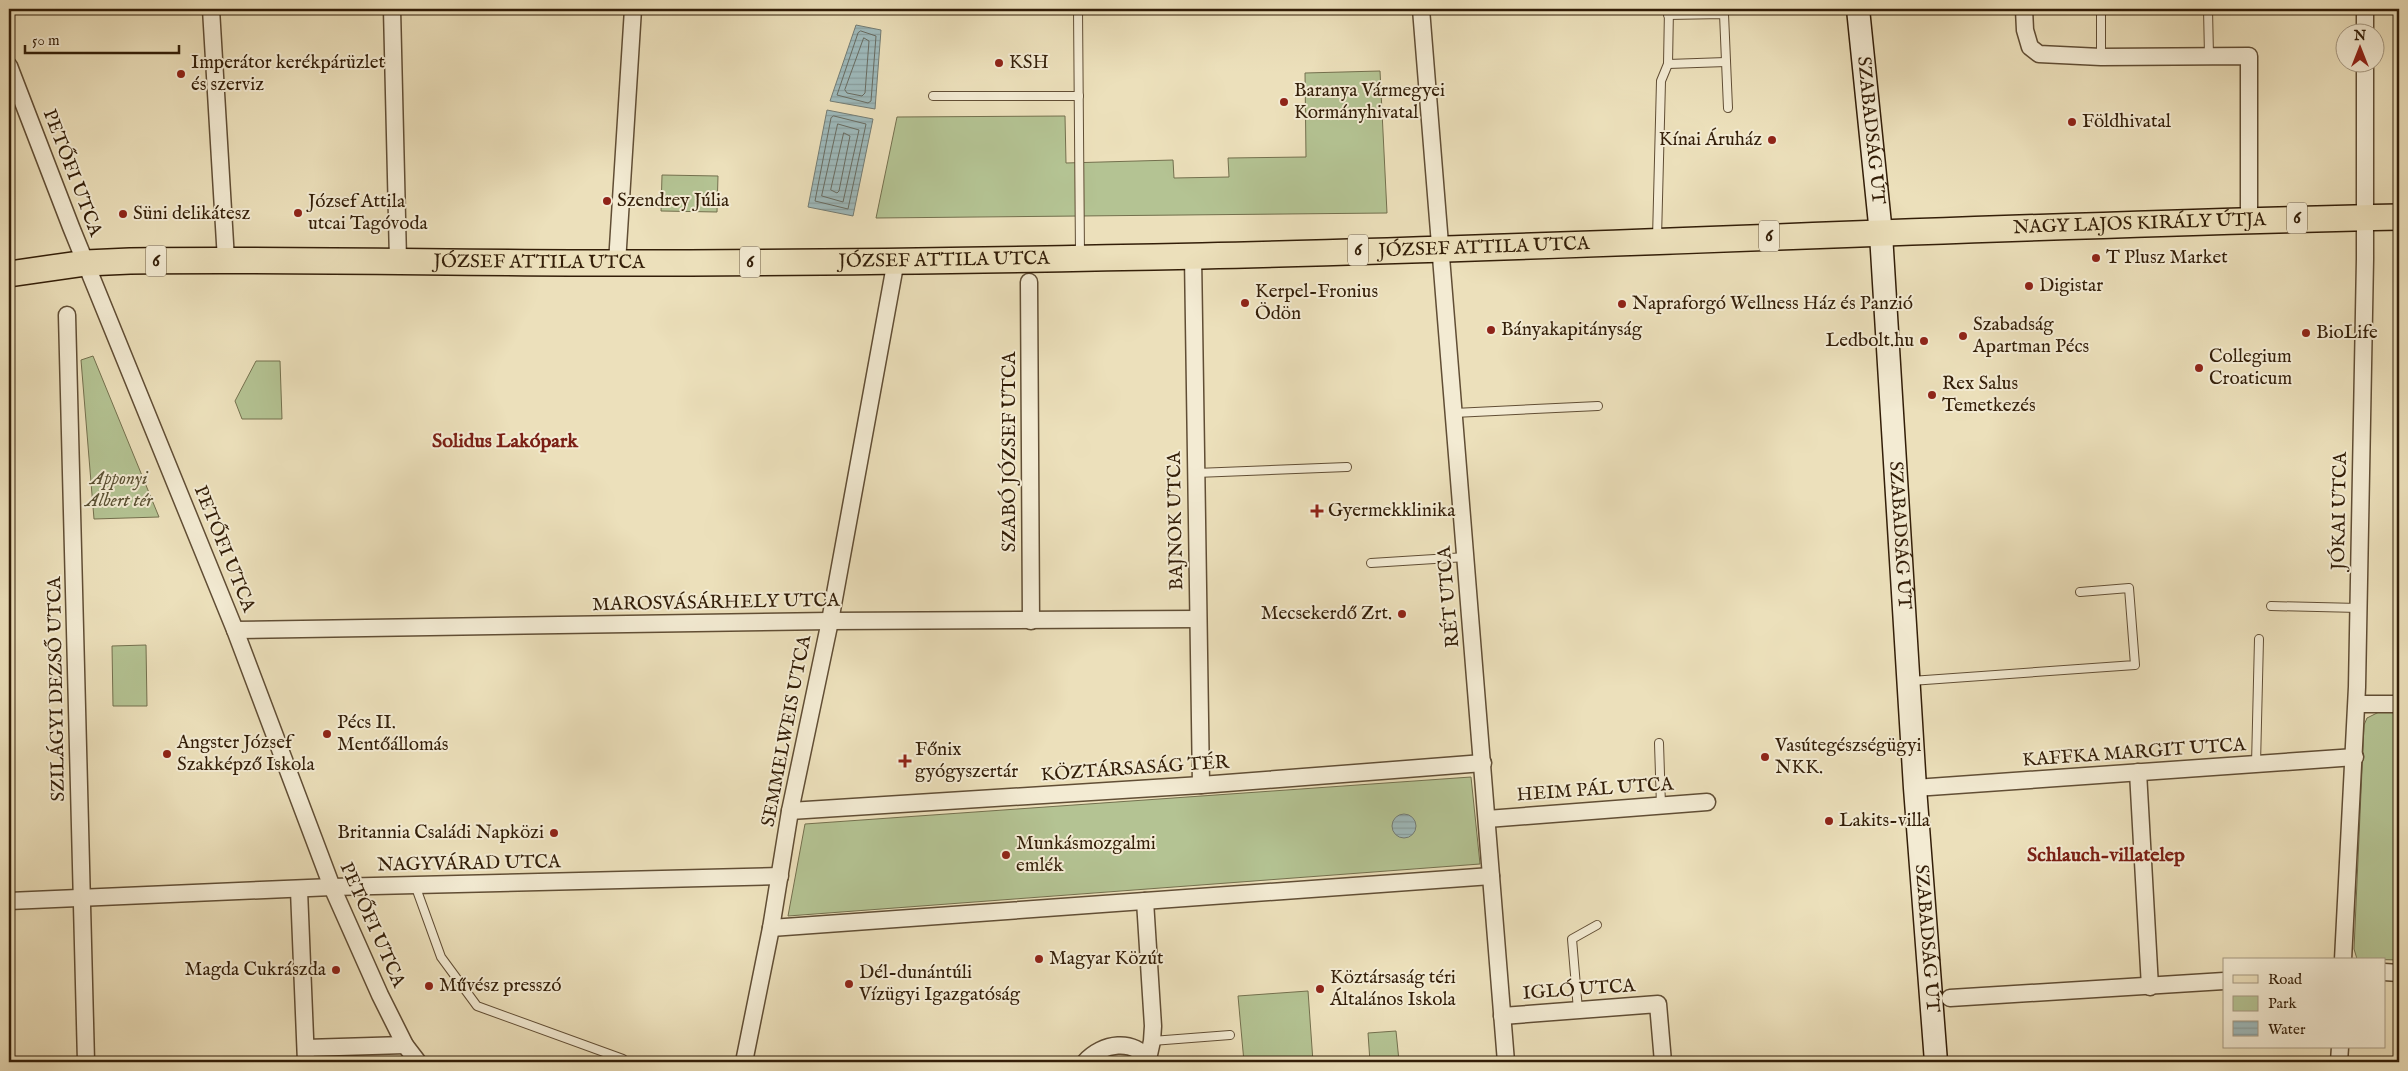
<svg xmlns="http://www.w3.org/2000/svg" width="2408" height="1071" font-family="'IM FELL English',serif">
<defs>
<pattern id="water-rules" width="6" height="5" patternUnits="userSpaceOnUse" patternTransform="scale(1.25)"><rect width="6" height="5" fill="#9ebabc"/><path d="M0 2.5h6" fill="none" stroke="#899fa0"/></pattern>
</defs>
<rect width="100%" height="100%" fill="#ece0bb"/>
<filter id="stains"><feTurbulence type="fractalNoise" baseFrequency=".004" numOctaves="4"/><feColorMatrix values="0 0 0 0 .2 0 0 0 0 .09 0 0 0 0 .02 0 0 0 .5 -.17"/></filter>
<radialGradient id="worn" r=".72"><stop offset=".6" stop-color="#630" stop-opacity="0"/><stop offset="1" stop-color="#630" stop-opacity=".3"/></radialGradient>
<g fill="#b4c393" stroke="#74704e">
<path d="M1380 71 1387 213 876 218 897 117 1065 116 1066 163 1173 160 1174 178 1229 177 1228 158 1306 157 1305 73Z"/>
<path d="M662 175 718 176 717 212 661 211Z"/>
<path d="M93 356 159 517 94 519 81 360Z"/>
<path d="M256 361H280L282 419H242L235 401Z"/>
<path d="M146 645 147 706H113L112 646Z"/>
<path d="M2381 711H2399V960L2357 959 2354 949 2364 725 2367 718Z"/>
<path d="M1471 777 1480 864 788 916 805 824Z"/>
<path d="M1308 991 1313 1062H1244L1238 996Z"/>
<path d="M1396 1031 1399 1061 1370 1062 1368 1033Z"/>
</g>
<g fill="url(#water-rules)" stroke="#737c74">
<path d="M856 25 881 30 875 109 830 101Z"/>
<path d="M827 110 873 119 853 216 808 207Z"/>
<circle cx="1404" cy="826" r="12"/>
</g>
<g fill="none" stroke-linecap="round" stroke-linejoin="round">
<g stroke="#686c62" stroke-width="1">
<path d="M861 31 876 36 871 101 868 103 837 95 858 33Z"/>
<path d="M864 38 869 41 865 93 862 96 847 93 845 90Z"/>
<path d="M834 116 866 124 848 209 815 201 831 118Z"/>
<path d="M838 124 859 130 843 202 822 196Z"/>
<path d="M844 133 850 136 839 191 837 193 831 190Z"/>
</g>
<g stroke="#614e35" stroke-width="10">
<g id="lane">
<path d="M1078 9 1080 255"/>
<path d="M2101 9V57"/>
<path d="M2208 9 2209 56"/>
<path d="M1668 15 1724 14 1728 108"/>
<path d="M1668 64 1726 62"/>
<path d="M933 96H1079"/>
<path d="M1657 238 1661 81 1668 64 1669 9"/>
<path d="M1454 413 1598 406"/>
<path d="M1196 473 1347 467"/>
<path d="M1371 563 1466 557"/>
<path d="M2271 606 2359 608"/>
<path d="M1911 681 2135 665 2129 588 2080 592"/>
<path d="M1659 743 1661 806"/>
<path d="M2256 764 2259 639"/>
<path d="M415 885 441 957 477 1006 623 1059 622 1062"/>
<path d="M1578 1010 1572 939 1597 925"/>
<path d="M1152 1041 1230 1035"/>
</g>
</g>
<g stroke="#614e35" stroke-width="19">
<g id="street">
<path d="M211 9 226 260"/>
<path d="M392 9 398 260"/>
<path d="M1421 9 1506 1062"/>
<path d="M2024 9 2025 30 2030 47 2039 54 2101 57 2249 56V220"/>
<path d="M2365 9V32"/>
<path d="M9 66 71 227 235 630 332 887 380 995 405 1045 418 1062"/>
<path d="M1193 256 1201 785"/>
<path d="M617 263 633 9"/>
<path d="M1029 282 1031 621"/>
<path d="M67 315 86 1062"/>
<path d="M235 630 830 621 1198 619"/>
<path d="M2357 704H2399"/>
<path d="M2138 772 2150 987"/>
<path d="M1915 788 2355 757"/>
<path d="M790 811 1201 785 1483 763"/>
<path d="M1487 819 1707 802"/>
<path d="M299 890 306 1062"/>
<path d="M9 901 332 887 780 876"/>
<path d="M1145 901 1153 1026 1152 1041 1148 1059"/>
<path d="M771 928 1491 876"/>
<path d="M2343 960 2357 687 2365 259V62"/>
<path d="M2384 972 2399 973"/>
<path d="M1950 998 2224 981"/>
<path d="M1502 1016 1658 1004 1663 1062"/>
<path d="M306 1048 405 1045"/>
<path d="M744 1062 771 928 790 811 830 621 896 260"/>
<path d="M1085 1062C1102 1043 1134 1037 1150 1062"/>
<path d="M2339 1062 2340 1047"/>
</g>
</g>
<g stroke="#331e08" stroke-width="25">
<g id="secondary">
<path id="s1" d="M1858 9 1881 234 1915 788 1936 1062"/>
</g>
</g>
<g stroke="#331e08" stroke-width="28">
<g id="primary">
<path id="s2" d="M9 274 86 263 130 261C293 259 457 263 620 263 814 263 1008 260 1202 256 1601 247 2000 225 2399 217"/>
</g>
</g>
<use href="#lane" stroke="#f3ebd3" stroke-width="8"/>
<use href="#street" stroke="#f3ebd3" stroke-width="16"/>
<use href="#secondary" stroke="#f3ebd3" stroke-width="22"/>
<use href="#primary" stroke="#ece0bb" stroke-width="25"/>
</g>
<g fill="#8f2418" stroke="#f3ebd3" stroke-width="2">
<circle cx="999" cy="63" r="5"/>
<circle cx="181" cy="74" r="5"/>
<circle cx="1284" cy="102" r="5"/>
<circle cx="2072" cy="122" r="5"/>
<circle cx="1772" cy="140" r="5"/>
<circle cx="607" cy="201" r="5"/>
<circle cx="298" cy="213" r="5"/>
<circle cx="123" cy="214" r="5"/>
<circle cx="2096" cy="258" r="5"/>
<circle cx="2029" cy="286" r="5"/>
<circle cx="1245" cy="303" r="5"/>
<circle cx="1622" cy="304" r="5"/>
<circle cx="1491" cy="330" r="5"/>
<circle cx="2306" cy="333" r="5"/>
<circle cx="1963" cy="336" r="5"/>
<circle cx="1924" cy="341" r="5"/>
<circle cx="2199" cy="368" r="5"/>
<circle cx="1932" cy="395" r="5"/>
<path d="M1314.5 503.5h5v5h5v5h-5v5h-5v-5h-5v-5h5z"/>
<circle cx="1402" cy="614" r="5"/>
<circle cx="327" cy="734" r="5"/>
<circle cx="167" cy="754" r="5"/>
<circle cx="1765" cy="757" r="5"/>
<path d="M902.5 753.5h5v5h5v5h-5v5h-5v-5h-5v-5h5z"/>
<circle cx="1829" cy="821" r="5"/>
<circle cx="554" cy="833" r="5"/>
<circle cx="1006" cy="855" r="5"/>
<circle cx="1039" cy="959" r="5"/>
<circle cx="336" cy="970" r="5"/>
<circle cx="849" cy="984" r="5"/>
<circle cx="429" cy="986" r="5"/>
<circle cx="1320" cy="989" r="5"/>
</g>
<g text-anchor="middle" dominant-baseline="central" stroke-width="4" stroke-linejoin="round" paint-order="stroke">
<g fill="#f3ebd3" stroke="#6d5c45" stroke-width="1">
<rect x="2287" y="202.5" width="20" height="31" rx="4"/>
<rect x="1759" y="220.5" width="20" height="31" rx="4"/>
<rect x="1348" y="234.5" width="20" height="31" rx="4"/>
<rect x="146" y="245.5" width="20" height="31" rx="4"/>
<rect x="740" y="246.5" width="20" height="31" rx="4"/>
</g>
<g font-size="18" font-weight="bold" fill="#331e08">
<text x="2297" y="218">6</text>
<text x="1769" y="236">6</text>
<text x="1358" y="250">6</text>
<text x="156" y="261">6</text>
<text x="750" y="262">6</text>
</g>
<g font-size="19" fill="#331e08" stroke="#f3ebd3" text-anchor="start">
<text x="191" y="63">Imperátor kerékpárüzlet<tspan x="191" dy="22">és szerviz</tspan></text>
<text x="1009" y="63">KSH</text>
<text x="1294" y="91">Baranya Vármegyei<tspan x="1294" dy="22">Kormányhivatal</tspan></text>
<text x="2082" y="122">Földhivatal</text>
<text x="1762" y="140" text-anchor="end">Kínai Áruház</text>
<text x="617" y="201">Szendrey Júlia</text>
<text x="308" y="202">József Attila<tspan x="308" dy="22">utcai Tagóvoda</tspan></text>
<text x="133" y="214">Süni delikátesz</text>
<text x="2106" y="258">T Plusz Market</text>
<text x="2039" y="286">Digistar</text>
<text x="1255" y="292">Kerpel-Fronius<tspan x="1255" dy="22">Ödön</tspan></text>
<text x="1632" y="304">Napraforgó Wellness Ház és Panzió</text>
<text x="1973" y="325">Szabadság<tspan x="1973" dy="22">Apartman Pécs</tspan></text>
<text x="1501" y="330">Bányakapitányság</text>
<text x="2316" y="333">BioLife</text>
<text x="1914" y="341" text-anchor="end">Ledbolt.hu</text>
<text x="2209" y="357">Collegium<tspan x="2209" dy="22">Croaticum</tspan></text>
<text x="1942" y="384">Rex Salus<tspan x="1942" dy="22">Temetkezés</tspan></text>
<text x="1328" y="511">Gyermekklinika</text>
<text x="1392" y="614" text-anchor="end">Mecsekerdő Zrt.</text>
<text x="337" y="723">Pécs II.<tspan x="337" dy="22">Mentőállomás</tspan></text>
<text x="177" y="743">Angster József<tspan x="177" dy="22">Szakképző Iskola</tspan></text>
<text x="1775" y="746">Vasútegészségügyi<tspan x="1775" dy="22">NKK.</tspan></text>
<text x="915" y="750">Főnix<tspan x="915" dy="22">gyógyszertár</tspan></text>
<text x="1839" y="821">Lakits-villa</text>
<text x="544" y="833" text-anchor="end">Britannia Családi Napközi</text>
<text x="1016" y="844">Munkásmozgalmi<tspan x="1016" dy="22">emlék</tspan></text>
<text x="1049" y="959">Magyar Közút</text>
<text x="326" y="970" text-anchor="end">Magda Cukrászda</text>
<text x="859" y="973">Dél-dunántúli<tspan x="859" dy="22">Vízügyi Igazgatóság</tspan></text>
<text x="1330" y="978">Köztársaság téri<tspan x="1330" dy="22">Általános Iskola</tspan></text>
<text x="439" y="986">Művész presszó</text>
</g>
<g font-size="19" fill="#331e08" stroke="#f3ebd3">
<text stroke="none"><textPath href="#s1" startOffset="122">SZABADSÁG ÚT</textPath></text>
<text transform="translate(72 173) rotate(69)">PETŐFI UTCA</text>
<text stroke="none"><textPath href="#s2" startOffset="2132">NAGY LAJOS KIRÁLY ÚTJA</textPath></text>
<text stroke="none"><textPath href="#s2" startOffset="1476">JÓZSEF ATTILA UTCA</textPath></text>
<text stroke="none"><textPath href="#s2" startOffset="936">JÓZSEF ATTILA UTCA</textPath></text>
<text stroke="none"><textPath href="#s2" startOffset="531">JÓZSEF ATTILA UTCA</textPath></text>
<text transform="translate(1010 452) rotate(-90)">SZABÓ JÓZSEF UTCA</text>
<text transform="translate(2340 511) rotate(-89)">JÓKAI UTCA</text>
<text transform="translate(1176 521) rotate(-91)">BAJNOK UTCA</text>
<text stroke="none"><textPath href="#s1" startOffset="528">SZABADSÁG ÚT</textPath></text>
<text transform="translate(224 549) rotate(68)">PETŐFI UTCA</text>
<text transform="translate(1449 597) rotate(-95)">RÉT UTCA</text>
<text transform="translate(716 603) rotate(-1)">MAROSVÁSÁRHELY UTCA</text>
<text transform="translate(57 689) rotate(-91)">SZILÁGYI DEZSŐ UTCA</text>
<text transform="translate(787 731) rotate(-79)">SEMMELWEIS UTCA</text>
<text transform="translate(2134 753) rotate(-4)">KAFFKA MARGIT UTCA</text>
<text transform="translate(1135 769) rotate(-4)">KÖZTÁRSASÁG TÉR</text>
<text transform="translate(1595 790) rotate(-4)">HEIM PÁL UTCA</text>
<text transform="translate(469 864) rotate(-1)">NAGYVÁRAD UTCA</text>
<text transform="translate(372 925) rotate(66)">PETŐFI UTCA</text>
<text stroke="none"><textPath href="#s1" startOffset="932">SZABADSÁG ÚT</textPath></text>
<text transform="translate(1579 990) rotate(-4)">IGLÓ UTCA</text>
</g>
<g font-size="19" font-style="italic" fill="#5a5032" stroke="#f3ebd3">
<text x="119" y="479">Apponyi<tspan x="119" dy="22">Albert tér</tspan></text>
</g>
<g font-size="20" font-weight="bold" fill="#7a1f14" stroke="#f3ebd3">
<text x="505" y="441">Solidus Lakópark</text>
<text x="2106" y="855">Schlauch-villatelep</text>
</g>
</g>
<rect width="2408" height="1071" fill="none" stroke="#ece0bb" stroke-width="30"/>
<rect x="10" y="10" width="2388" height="1051" fill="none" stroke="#331e08" stroke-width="2.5"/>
<rect x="15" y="15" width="2378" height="1041" fill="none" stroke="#331e08"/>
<rect x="2223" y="958" width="162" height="90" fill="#f3ebd3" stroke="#a69982"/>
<rect x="2233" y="975" width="25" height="8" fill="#ece0bb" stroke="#a69982"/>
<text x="2268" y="984" font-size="15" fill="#331e08">Road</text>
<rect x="2233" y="996" width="25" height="15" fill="#b4c393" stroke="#a69982"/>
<text x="2268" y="1008" font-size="15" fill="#331e08">Park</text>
<rect x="2233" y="1021" width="25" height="15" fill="url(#water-rules)" stroke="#a69982"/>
<text x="2268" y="1034" font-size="15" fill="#331e08">Water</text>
<g transform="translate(2360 48)"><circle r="24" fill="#f3ebd3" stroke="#a69982"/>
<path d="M0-4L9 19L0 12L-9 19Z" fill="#8f2418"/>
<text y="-8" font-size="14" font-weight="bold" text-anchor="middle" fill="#331e08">N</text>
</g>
<path d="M25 45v8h154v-8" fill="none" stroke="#331e08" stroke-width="2.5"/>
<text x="32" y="45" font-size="15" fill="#331e08" stroke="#f3ebd3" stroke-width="4" paint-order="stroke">50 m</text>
<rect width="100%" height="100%" filter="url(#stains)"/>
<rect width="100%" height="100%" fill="url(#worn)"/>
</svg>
